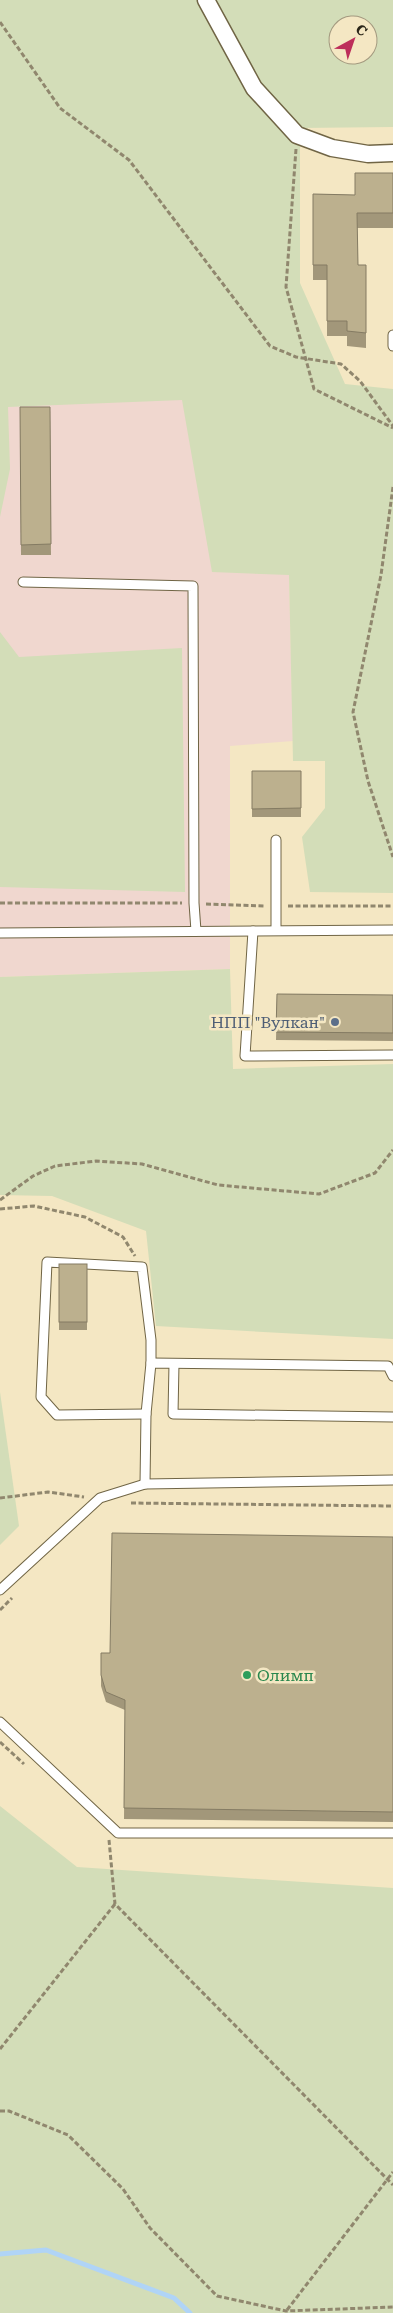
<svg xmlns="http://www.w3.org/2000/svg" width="393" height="2313" font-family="'Roboto Serif',serif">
<rect width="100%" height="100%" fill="#f4e7c3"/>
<path fill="#f0d7cf" d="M0 108 286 446 293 741 230 746V969L0 977Z"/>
<g fill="#d3ddb8" fill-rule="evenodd">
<path d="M0 0H393V127L300 128V283L345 384 393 389V893L310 892 302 837 325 808V761H293L289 575 212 572 182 400 8 407 10 469 0 517ZM338 25H368V55H338Z"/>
<path d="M0 632 19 657 182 648 185 892 0 887Z"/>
<path d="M230 969 233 1069 393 1064V1339L156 1326 146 1231 52 1196 0 1195V977Z"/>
<path d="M0 1392 19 1526 0 1545Z"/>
<path d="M0 1806 77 1867 393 1888V2313H0Z"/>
</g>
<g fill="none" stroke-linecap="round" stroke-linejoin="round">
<path stroke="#b0d4f6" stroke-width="5" d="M0 2254 46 2250 174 2298 190 2313"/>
<g stroke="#706545" stroke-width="11">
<g id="service">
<path d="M393 335V346"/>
<path d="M23 582 193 586 194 903 196 931"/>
<path d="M276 930V840"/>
<path d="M253 931 245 1056 393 1055"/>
<path d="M0 933 393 930"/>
<path d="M174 1364 173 1414 393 1417"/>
<path d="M146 1414 57 1415 41 1397 47 1262 142 1267 151 1340V1363"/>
<path d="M145 1484 146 1414 151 1363 388 1366 393 1376"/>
<path d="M0 1590 100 1498 145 1484 393 1480"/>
<path d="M0 1722 118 1833H393"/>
</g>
</g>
<g stroke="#706545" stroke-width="19">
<path id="minor" d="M206 0 254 88 297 135 332 148 368 154 393 153"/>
</g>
<g stroke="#90876e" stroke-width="3" stroke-dasharray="5 2.5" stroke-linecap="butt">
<path d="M0 22 60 108 129 160 270 346 296 357 341 364 360 381 393 426"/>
<path d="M296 149 286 287 314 389 393 428"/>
<path d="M393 487 381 575 353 712 368 781 393 857"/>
<path d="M0 903H182"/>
<path d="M206 904 264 906"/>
<path d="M288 906H393"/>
<path d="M0 1200 33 1176 55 1166 96 1161 142 1164 218 1185 319 1194 375 1173 393 1150"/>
<path d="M0 1209 34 1206 85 1217 123 1237 135 1256"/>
<path d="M0 1498 48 1492 84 1497"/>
<path d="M131 1503 393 1506"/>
<path d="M0 1610 12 1598"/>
<path d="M0 1742 24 1764"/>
<path d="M109 1840 115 1904 393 2185"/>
<path d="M0 2049 115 1904"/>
<path d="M0 2111H9L68 2135 123 2189 150 2228 217 2296 286 2311 393 2307"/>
<path d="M287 2310 393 2172"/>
</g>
<use href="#service" stroke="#fff" stroke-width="9"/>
<use href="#minor" stroke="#fff" stroke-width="16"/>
</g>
<g fill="#a2977a">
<path d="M393 173V228H357L358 265H366V348L347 346V336H327V280H313V194L355 195Z"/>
<path d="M20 407H50L51 555H21Z"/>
<rect x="252" y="771" width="49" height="46"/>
<path d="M277 994 393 995V1041L276 1040Z"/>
<rect x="59" y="1264" width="28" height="66"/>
<path d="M393 1553V1822L124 1819 125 1710 106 1702 101 1686V1653H110Z"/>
</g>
<g fill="#bcb08e" stroke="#847b63">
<path d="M355 173H393V213H357L358 265H366V333L347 331V321H327V265H313V194L355 195Z"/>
<path d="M20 407H50L51 544 21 545Z"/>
<path d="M252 771H301V808L252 809Z"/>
<path d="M277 994 393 995V1033L276 1032Z"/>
<rect x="59" y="1264" width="28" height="58"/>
<path d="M112 1533 393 1537V1812L124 1808 125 1700 106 1692 101 1675V1653H110Z"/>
</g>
<circle fill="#5c6f8a" stroke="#f4e7c3" stroke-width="2" cx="335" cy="1022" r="5"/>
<circle fill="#2e9e5b" stroke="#f4e7c3" stroke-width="2" cx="247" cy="1675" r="5"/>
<g text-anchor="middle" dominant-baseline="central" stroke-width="5" stroke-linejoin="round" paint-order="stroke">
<g font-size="16" fill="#4e5e75" stroke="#f4e7c3" text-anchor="end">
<text x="325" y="1022">НПП "Вулкан"</text>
</g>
<g font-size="16" fill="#27864d" stroke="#f4e7c3" text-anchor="start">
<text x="257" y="1675">Олимп</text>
</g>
</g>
<g transform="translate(353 40) rotate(40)"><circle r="24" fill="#f4e7c3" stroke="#a3997f"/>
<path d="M0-4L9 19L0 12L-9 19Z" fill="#bd2e5a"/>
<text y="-8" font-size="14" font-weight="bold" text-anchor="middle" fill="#2a2518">С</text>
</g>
</svg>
